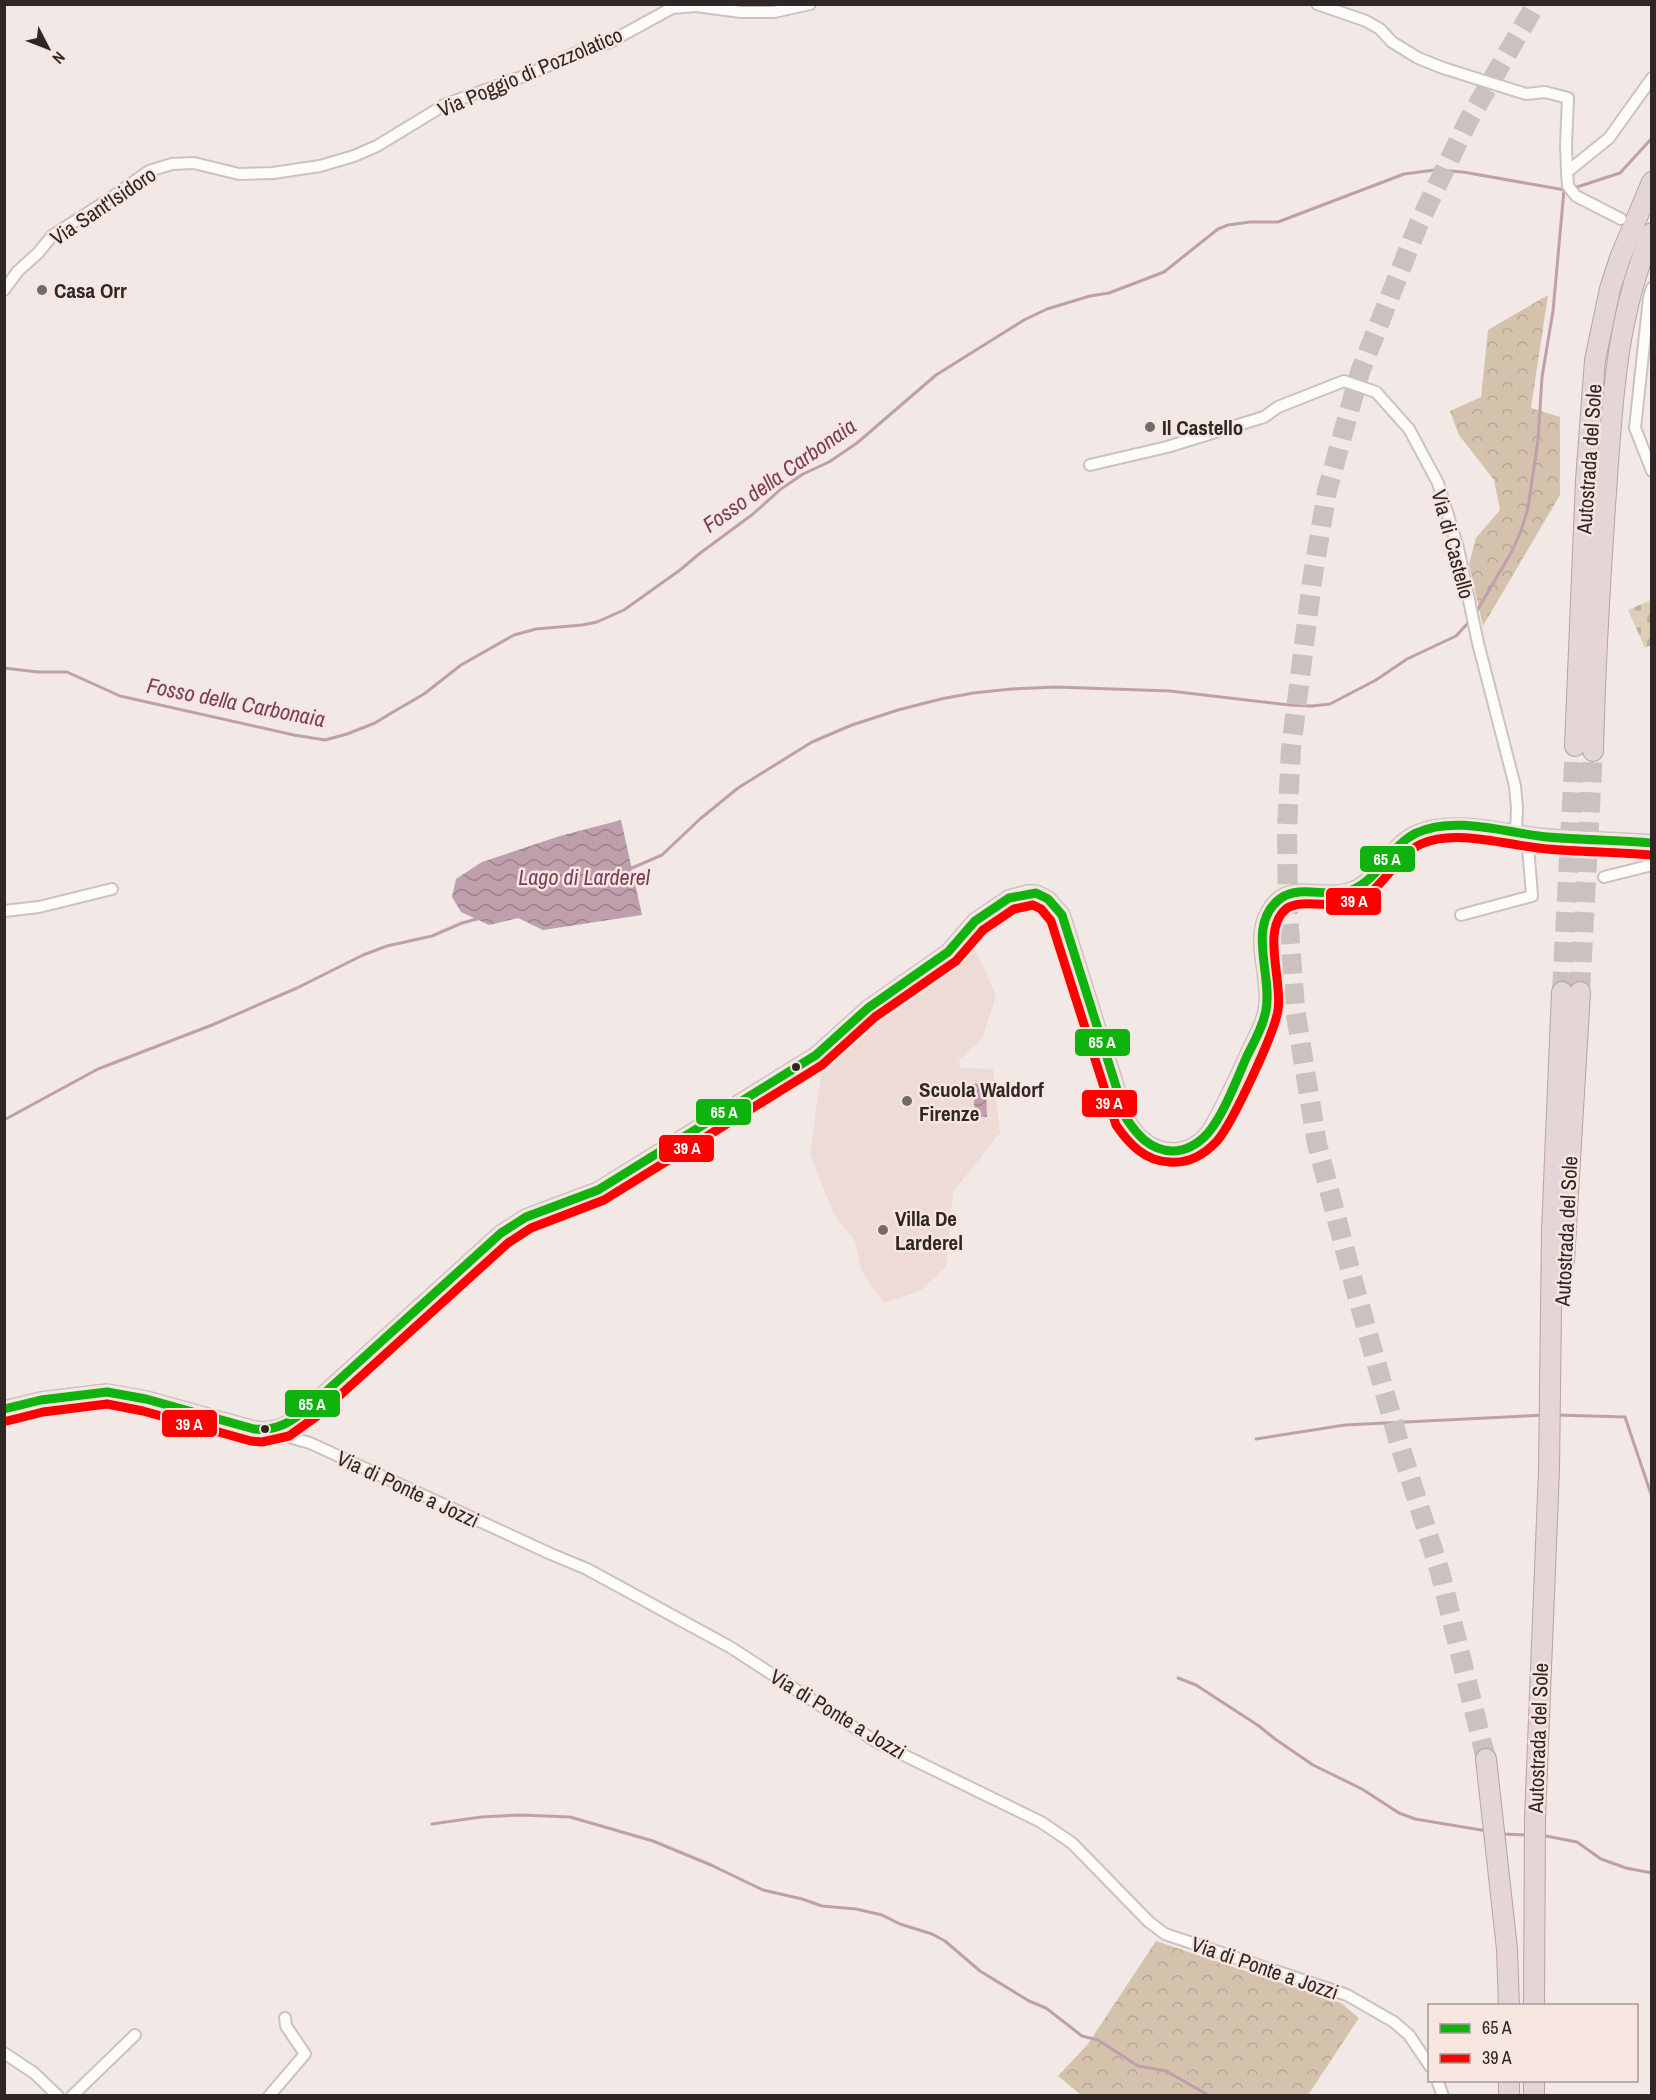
<svg xmlns="http://www.w3.org/2000/svg" width="1656" height="2100" font-family="'Archivo Narrow',sans-serif">
<defs>
<pattern id="forest-crowns" width="20" height="18" patternUnits="userSpaceOnUse" patternTransform="scale(1.5)"><rect width="20" height="18" fill="#d4c2ac"/><path d="M2 6a3 3 0 1 1 6 0M12 15a3 3 0 1 1 6 0" fill="none" stroke="#b6a794"/></pattern>
<pattern id="cemetery-stones" width="16" height="16" patternUnits="userSpaceOnUse" patternTransform="scale(1.5)"><rect width="16" height="16" fill="#dfcdb7"/><path d="M2 7V4a2 2 0 0 1 4 0v3zM10 15v-3a2 2 0 0 1 4 0v3z" fill="#c0b09d"/></pattern>
<pattern id="water-waves" width="16" height="10" patternUnits="userSpaceOnUse" patternTransform="scale(1.5)"><rect width="16" height="10" fill="#c09fac"/><path d="M0 5q4-4 8 0t8 0" fill="none" stroke="#9c828c"/></pattern>
</defs>
<rect width="100%" height="100%" fill="#f2e8e5"/>
<path fill="#eedbd5" d="M972 942 996 996 982 1039 959 1060 960 1068 993 1069 1000 1133 953 1192 946 1267 920 1291 884 1303 861 1270 855 1241 834 1214 810 1154 822 1067 821 1056 853 1024Z"/>
<g fill="url(#forest-crowns)">
<path d="M1548 295 1531 408 1560 417V495L1483 626 1469 564 1476 538 1500 510 1494 480 1459 435 1450 411 1481 397 1488 330Z"/>
<path d="M1156 1941 1341 2003 1359 2018 1308 2095H1081L1058 2076 1088 2044Z"/>
</g>
<path fill="url(#cemetery-stones)" d="M1651 600V645L1645 648 1628 610Z"/>
<g fill="url(#water-waves)">
<path d="M621 820 642 915 543 930 518 918 489 925 461 912 452 897 456 879 482 862 560 836Z"/>
<path d="M986 1083 987 1117H975L973 1084Z"/>
</g>
<g fill="none" stroke-linecap="round" stroke-linejoin="round">
<g stroke="#c09fac" stroke-width="3">
<path d="M1574 188 1620 173 1652 138"/>
<path d="M1475 614 1511 553 1521 531 1528 508 1538 440 1542 377 1553 311 1564 190"/>
<path d="M4 668 38 672H67L120 696 294 735 325 740 347 734 375 723 393 712 424 694 461 665 514 635 536 629 582 625 597 622 624 610 680 570 699 554 753 514 781 489 803 474 829 462 857 443 936 375 1024 320 1047 309 1090 296 1109 293 1164 272 1218 229 1228 225 1250 222H1278L1404 174 1435 170 1463 172 1565 190"/>
<path d="M632 868 662 855 700 819 738 788 812 742 852 725 898 710 941 699 973 693 1011 689 1056 687 1170 691 1290 705 1312 706 1330 704 1376 680 1407 659 1456 636 1469 622"/>
<path d="M4 1120 98 1069 212 1025 297 988 363 955 387 946 432 936 462 923 481 918"/>
<path d="M1556 1415 1625 1417 1652 1497"/>
<path d="M1256 1439 1345 1425 1544 1415"/>
<path d="M1178 1678 1196 1685 1259 1726 1275 1739 1313 1765 1362 1789 1399 1813 1415 1819 1487 1831"/>
<path d="M432 1824 481 1817 520 1815 570 1817 653 1841 711 1865 763 1890 802 1899 822 1906 856 1909 882 1915 900 1924 932 1934 945 1941 980 1971 1029 2001 1046 2008 1082 2036 1098 2040 1138 2066 1166 2071 1210 2096"/>
<path d="M1502 1834 1528 1835"/>
<path d="M1541 1835 1577 1842 1601 1859 1626 1868 1652 1873"/>
</g>
<g stroke="#cbc1bf" stroke-width="20" stroke-dasharray="20 10" stroke-linecap="butt">
<path d="M1562 992 1575 746"/>
<path d="M1580 992 1593 751"/>
<path d="M1486 1759 1440 1572 1400 1446 1356 1292 1317 1144 1295 1009 1288 915 1287 827 1291 749 1312 581 1327 491 1360 372 1419 223 1468 121 1536 4"/>
</g>
<g stroke="#cbc3c1" stroke-width="14">
<g id="minor">
<path d="M1317 4 1366 21 1380 29 1392 42 1418 58 1443 68 1526 94 1545 92 1568 98 1566 145 1567 172"/>
<path d="M1621 219 1576 196 1568 186 1567 172 1609 138 1652 78"/>
<path d="M1652 288 1649 298 1635 428 1652 471"/>
<path d="M4 290 18 271 38 253 52 236 108 200 149 171 172 164 194 163 239 174 273 173 320 166 354 156 377 146 446 104 527 75 583 50 608 43 672 8 696 6 741 12H774L810 4"/>
<path d="M1090 465 1167 447 1264 417 1278 407 1344 381 1376 392 1409 429 1438 483 1458 548 1478 643 1515 786 1517 808 1516 833"/>
<path d="M1604 877 1652 865"/>
<path d="M4 911 39 907 112 889"/>
<path d="M1461 915 1532 896 1527 834"/>
<path d="M279 1428 285 1436 310 1443 551 1554 587 1569 730 1647 875 1741 1041 1822 1072 1843 1149 1922 1165 1934 1347 1995 1394 2022 1409 2035 1430 2066"/>
<path d="M4 2053 34 2073 58 2096"/>
<path d="M1437 2080 1443 2096"/>
<path d="M72 2096 135 2035"/>
<path d="M269 2096 305 2054 286 2026 285 2018"/>
</g>
</g>
<g stroke="#cbc3c1" stroke-width="18">
<path id="secondary" d="M4 1409 41 1400 107 1392 146 1399 254 1429C278 1433 292 1422 309 1407L501 1233 526 1217 598 1190 816 1055 868 1008 948 952 975 921 1009 898 1028 893H1036L1048 899 1062 915 1126 1118C1145 1153 1182 1164 1209 1132 1225 1106 1237 1078 1250 1050 1257 1035 1266 1020 1267 1004 1270 976 1255 944 1266 918 1284 875 1318 901 1349 891 1379 882 1388 846 1417 833 1455 817 1507 834 1547 837 1582 840 1617 840 1652 843"/>
</g>
<g stroke="#b6a4a5" stroke-width="22">
<g id="motorway">
<path d="M1575 746 1586 480 1595 360 1610 289 1620 258 1652 182"/>
<path d="M1593 751C1595 665 1600 579 1606 492 1612 405 1616 314 1652 233"/>
<path d="M1564 1261 1580 992"/>
<path d="M1486 1759 1507 1949 1509 2006"/>
<path d="M1534 2006 1535 1818 1549 1470 1552 1231 1562 992"/>
<path d="M1509 2096V2080"/>
<path d="M1534 2096V2080"/>
</g>
</g>
<use href="#minor" stroke="#fdfcfb" stroke-width="10"/>
<use href="#secondary" stroke="#f5f0f0" stroke-width="15"/>
<use href="#motorway" stroke="#e4d5d7" stroke-width="20"/>
<g stroke="#f7e5e0" stroke-width="14">
<path id="bus-1" d="M4 1409 41 1400 107 1392 146 1399 254 1429C277 1431 292 1422 309 1407L501 1233 526 1217 598 1190 816 1055 868 1008 948 952 975 921 1009 898 1036 893 1048 899 1062 915 1126 1118C1137 1135 1150 1150 1172 1151 1186 1151 1199 1143 1208 1133 1223 1116 1237 1079 1247 1056 1254 1042 1263 1027 1266 1010 1273 975 1245 924 1281 898 1301 884 1330 899 1352 890 1380 878 1390 846 1416 833 1456 815 1506 833 1547 837 1582 840 1617 840 1652 843"/>
</g>
<g stroke="#f7e5e0" stroke-width="14">
<path id="bus-2" d="M7 1421 43 1412 107 1404 143 1411 251 1441 262 1442 289 1436 317 1416 508 1243 531 1228 604 1200 822 1065 875 1017 956 961 983 930 1014 909 1033 905 1041 909 1051 921 1116 1125C1129 1144 1145 1161 1169 1162 1188 1164 1204 1155 1217 1141 1232 1124 1275 1032 1278 1010 1283 982 1261 929 1286 909 1301 898 1333 909 1353 902 1384 892 1393 857 1421 844 1456 828 1510 846 1547 849 1582 852 1616 852 1651 855"/>
</g>
<use href="#bus-1" stroke="#10b30d" stroke-width="9"/>
<use href="#bus-2" stroke="#f00" stroke-width="9"/>
</g>
<g fill="#736b69" stroke="#f7e5e0" stroke-width="2">
<circle cx="42" cy="290" r="6"/>
<circle cx="1150" cy="427" r="6"/>
<circle cx="907" cy="1101" r="6"/>
<circle cx="883" cy="1230" r="6"/>
</g>
<g fill="#2e2726" stroke="#f7e5e0" stroke-width="2">
<circle cx="796" cy="1067" r="5"/>
<circle cx="265" cy="1429" r="5"/>
</g>
<g text-anchor="middle" dominant-baseline="central" stroke-width="5" stroke-linejoin="round" paint-order="stroke">
<g font-size="21" fill="#2e2726" stroke="#f7e5e0">
<text transform="translate(530 72) rotate(-23)">Via Poggio di Pozzolatico</text>
<text transform="translate(103 206) rotate(-34)">Via Sant'Isidoro</text>
<text transform="translate(1589 459) rotate(-86)">Autostrada del Sole</text>
<text transform="translate(1453 544) rotate(75)">Via di Castello</text>
<text transform="translate(1566 1231) rotate(-87)">Autostrada del Sole</text>
<text transform="translate(408 1489) rotate(25)">Via di Ponte a Jozzi</text>
<text transform="translate(838 1714) rotate(31)">Via di Ponte a Jozzi</text>
<text transform="translate(1538 1738) rotate(-88)">Autostrada del Sole</text>
<text transform="translate(1265 1968) rotate(19)">Via di Ponte a Jozzi</text>
</g>
<g font-size="21" font-weight="bold" fill="#2e2726" stroke="#f7e5e0" text-anchor="start">
<text x="54" y="290">Casa Orr</text>
<text x="1162" y="427">Il Castello</text>
<text x="919" y="1089">Scuola Waldorf<tspan x="919" dy="24">Firenze</tspan></text>
<text x="895" y="1218">Villa De<tspan x="895" dy="24">Larderel</tspan></text>
</g>
<g font-size="22" font-style="italic" fill="#783e5b" stroke="#f7e5e0">
<text transform="translate(779 475) rotate(-35)">Fosso della Carbonaia</text>
<text transform="translate(236 702) rotate(11)">Fosso della Carbonaia</text>
<text x="584" y="877">Lago di Larderel</text>
</g>
</g>
<g stroke="#f7e5e0" stroke-width="2">
<rect x="1359" y="845" width="57" height="28" rx="6" fill="#10b30d"/>
<rect x="1325" y="887" width="57" height="29" rx="6" fill="#f00"/>
<rect x="1074" y="1028" width="57" height="29" rx="6" fill="#10b30d"/>
<rect x="1081" y="1089" width="57" height="29" rx="6" fill="#f00"/>
<rect x="695" y="1098" width="57" height="28" rx="6" fill="#10b30d"/>
<rect x="658" y="1134" width="57" height="29" rx="6" fill="#f00"/>
<rect x="284" y="1389" width="57" height="29" rx="6" fill="#10b30d"/>
<rect x="161" y="1409" width="57" height="29" rx="6" fill="#f00"/>
</g>
<g font-size="16" text-anchor="middle" font-weight="bold" fill="#fff">
<text x="1387" y="865">65 A</text>
<text x="1354" y="907">39 A</text>
<text x="1102" y="1048">65 A</text>
<text x="1109" y="1109">39 A</text>
<text x="724" y="1118">65 A</text>
<text x="687" y="1154">39 A</text>
<text x="312" y="1410">65 A</text>
<text x="189" y="1430">39 A</text>
</g>
<rect width="1656" height="2100" fill="none" stroke="#2e2726" stroke-width="12"/>
<rect x="1428" y="2004" width="210" height="78" fill="#f7e5e0" stroke="#a79996" stroke-width="1.5"/>
<rect x="1440" y="2024" width="30" height="9" fill="#10b30d" stroke="#a79996" stroke-width="1.5"/>
<text x="1482" y="2034" font-size="18" fill="#2e2726">65 A</text>
<rect x="1440" y="2054" width="30" height="9" fill="#ff0000" stroke="#a79996" stroke-width="1.5"/>
<text x="1482" y="2064" font-size="18" fill="#2e2726">39 A</text>
<g transform="translate(48 48) rotate(132)" stroke="#f7e5e0" stroke-width="4.5" paint-order="stroke">
<path d="M0-4.5L10 22L0 15L-10 22Z" fill="#2e2726"/>
<text y="-9" font-size="16" font-weight="bold" text-anchor="middle" fill="#2e2726">N</text>
</g>
</svg>
